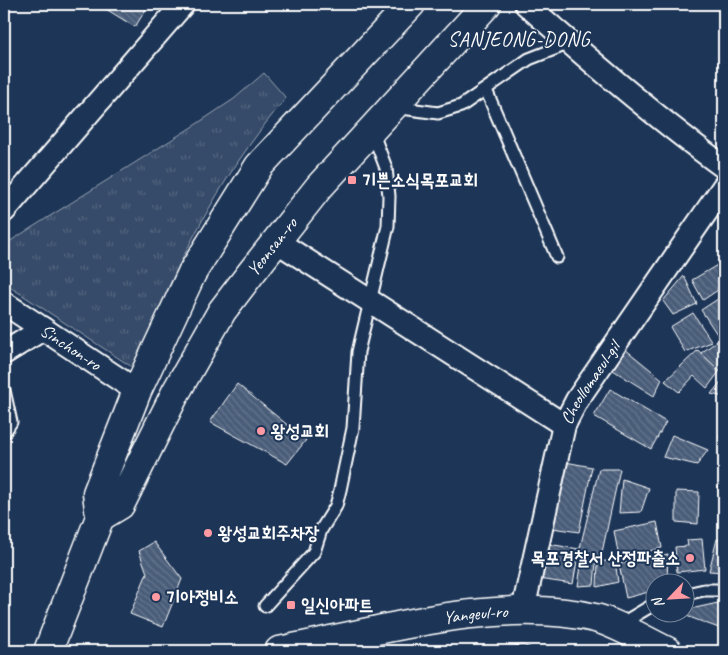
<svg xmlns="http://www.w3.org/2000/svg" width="728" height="655" font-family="Caveat,'Poor Story',sans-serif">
<defs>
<pattern id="grass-tufts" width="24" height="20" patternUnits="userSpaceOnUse" patternTransform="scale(1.25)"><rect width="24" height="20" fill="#364b69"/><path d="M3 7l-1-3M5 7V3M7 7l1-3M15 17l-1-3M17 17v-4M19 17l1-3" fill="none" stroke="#546680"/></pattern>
<pattern id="building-back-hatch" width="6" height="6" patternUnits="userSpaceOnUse" patternTransform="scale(1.25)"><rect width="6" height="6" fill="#4a5d79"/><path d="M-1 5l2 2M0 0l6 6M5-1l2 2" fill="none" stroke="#65758d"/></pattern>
</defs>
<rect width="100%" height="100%" fill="#1d3557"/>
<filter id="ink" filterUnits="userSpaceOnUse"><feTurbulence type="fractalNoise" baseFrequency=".02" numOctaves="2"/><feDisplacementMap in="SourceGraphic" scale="10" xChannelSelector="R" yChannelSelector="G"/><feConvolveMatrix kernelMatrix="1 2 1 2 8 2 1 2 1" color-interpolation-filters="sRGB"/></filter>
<g filter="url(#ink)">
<path fill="url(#grass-tufts)" stroke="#9aa5b4" d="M264 73 286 98C219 177 171 272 135 369L4 283V245L195 125 234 99Z"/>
<g fill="url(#building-back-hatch)" stroke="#fff">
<path d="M98 4H145L148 6 135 27Z"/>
<path d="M719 264 724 272V286L703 300 692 280Z"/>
<path d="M684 276 697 304 673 315 663 301Z"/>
<path d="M724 295V329L717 334 701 310Z"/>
<path d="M693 313 712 342 685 352 670 327Z"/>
<path d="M724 336V370L721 372 701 353Z"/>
<path d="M625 349 662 379 654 396 613 370Z"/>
<path d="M698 350 719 372 707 388 694 376 679 392 665 381Z"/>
<path d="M724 378V397L711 394Z"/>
<path d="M237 384 306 440 287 464 210 422Z"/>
<path d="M610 389 666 422 651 449 594 416Z"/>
<path d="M724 423V440L719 438Z"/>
<path d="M672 435 708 450 697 465 663 457Z"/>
<path d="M560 461 592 467 579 532 552 528Z"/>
<path d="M599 469H620L601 557 579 552Z"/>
<path d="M622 479 649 488 641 512 619 513Z"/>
<path d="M724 481V505L721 506 718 487Z"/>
<path d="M676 491 699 492 698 524 676 522Z"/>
<path d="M657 522 662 548 619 558 614 531Z"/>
<path d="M702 539 705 569 677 572 675 547 688 546 687 540Z"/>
<path d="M717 539 724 542V572L709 571Z"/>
<path d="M154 542 182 579 163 627 130 614 147 573 139 551Z"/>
<path d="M548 544 579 549 573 584 538 579Z"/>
<path d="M668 554 667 582H656V590L626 598 619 564Z"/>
<path d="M582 559 596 561 594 585 578 586Z"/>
<path d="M615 560 618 582 597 587 598 562Z"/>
<path d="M718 603 724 612V630L676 612H686V610Z"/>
<path d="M523 645 538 651H487Z"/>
</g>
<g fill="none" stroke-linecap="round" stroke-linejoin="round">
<g stroke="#fff" stroke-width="15">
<g id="lane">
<path d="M486 90 557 257"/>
<path d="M394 107 438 113 461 106 529 59 570 43"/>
<path d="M4 390 11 422 4 433"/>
<path d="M686 594 704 590H724"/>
<path d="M265 606 314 552 321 530 336 506 340 490 353 428 358 352 388 226 389 196 386 168 372 131"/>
<path d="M619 625 656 603"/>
</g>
</g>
<g stroke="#fff" stroke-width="26">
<g id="street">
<path d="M526 4C590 61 655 117 724 167"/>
<path d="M4 211 183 4"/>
<path d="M276 241 564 425"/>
<path id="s1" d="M4 303 137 391"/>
<path d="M4 353 43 329"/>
<path id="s2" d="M523 610 564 425 577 400 724 186"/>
</g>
</g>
<g stroke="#fff" stroke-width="31">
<g id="secondary">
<path id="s3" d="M100 517 120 505 176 392 222 311 251 273 319 187 487 4"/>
<path d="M48 651 100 517 97 493 137 391 192 273 259 166 411 4"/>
<path id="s4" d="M279 651C376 632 498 595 595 618 614 622 648 642 667 651"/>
</g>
</g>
<use href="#lane" stroke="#1d3557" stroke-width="11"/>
<use href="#street" stroke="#1d3557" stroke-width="22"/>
<use href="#secondary" stroke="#1d3557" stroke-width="28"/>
</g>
</g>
<g fill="#ff9aa2" stroke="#1d3557" stroke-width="2">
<rect x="347" y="175" width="10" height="10" rx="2.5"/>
<circle cx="261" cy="431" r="5"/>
<circle cx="208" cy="533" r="5"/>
<circle cx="690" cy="558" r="5"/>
<circle cx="156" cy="597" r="5"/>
<rect x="286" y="600" width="10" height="10" rx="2.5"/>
</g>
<g text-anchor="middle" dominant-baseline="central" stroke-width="4" stroke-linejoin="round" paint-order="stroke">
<g font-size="18" font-weight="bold" fill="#fff" stroke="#1d3557" text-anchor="start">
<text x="362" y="180">기쁜소식목포교회</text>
<text x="271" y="431">왕성교회</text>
<text x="218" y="533">왕성교회주차장</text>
<text x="680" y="558" text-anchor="end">목포경찰서 산정파출소</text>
<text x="166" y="597">기아정비소</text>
<text x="301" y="605">일신아파트</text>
</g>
<g font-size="18" fill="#fff" stroke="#1d3557">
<text stroke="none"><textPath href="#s3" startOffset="324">Yeonsan-ro</textPath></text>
<text stroke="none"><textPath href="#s1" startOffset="80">Sinchon-ro</textPath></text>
<text stroke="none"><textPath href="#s2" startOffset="239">Cheollomaeul-gil</textPath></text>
<text stroke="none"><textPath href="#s4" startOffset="200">Yangeul-ro</textPath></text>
</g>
<g font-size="20" letter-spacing="1" fill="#fff" stroke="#1d3557">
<text x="519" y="39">SANJEONG-DONG</text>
</g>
</g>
<rect width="728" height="655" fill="none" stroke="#1d3557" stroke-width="20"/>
<rect x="10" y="10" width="708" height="635" fill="none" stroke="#fff" stroke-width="2" filter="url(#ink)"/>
<g transform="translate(670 598) rotate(245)"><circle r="24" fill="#1d3557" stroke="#77869a"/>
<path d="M0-4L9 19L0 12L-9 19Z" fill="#ff9aa2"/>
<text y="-8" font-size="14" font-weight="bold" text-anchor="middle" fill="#ffffff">N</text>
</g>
</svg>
